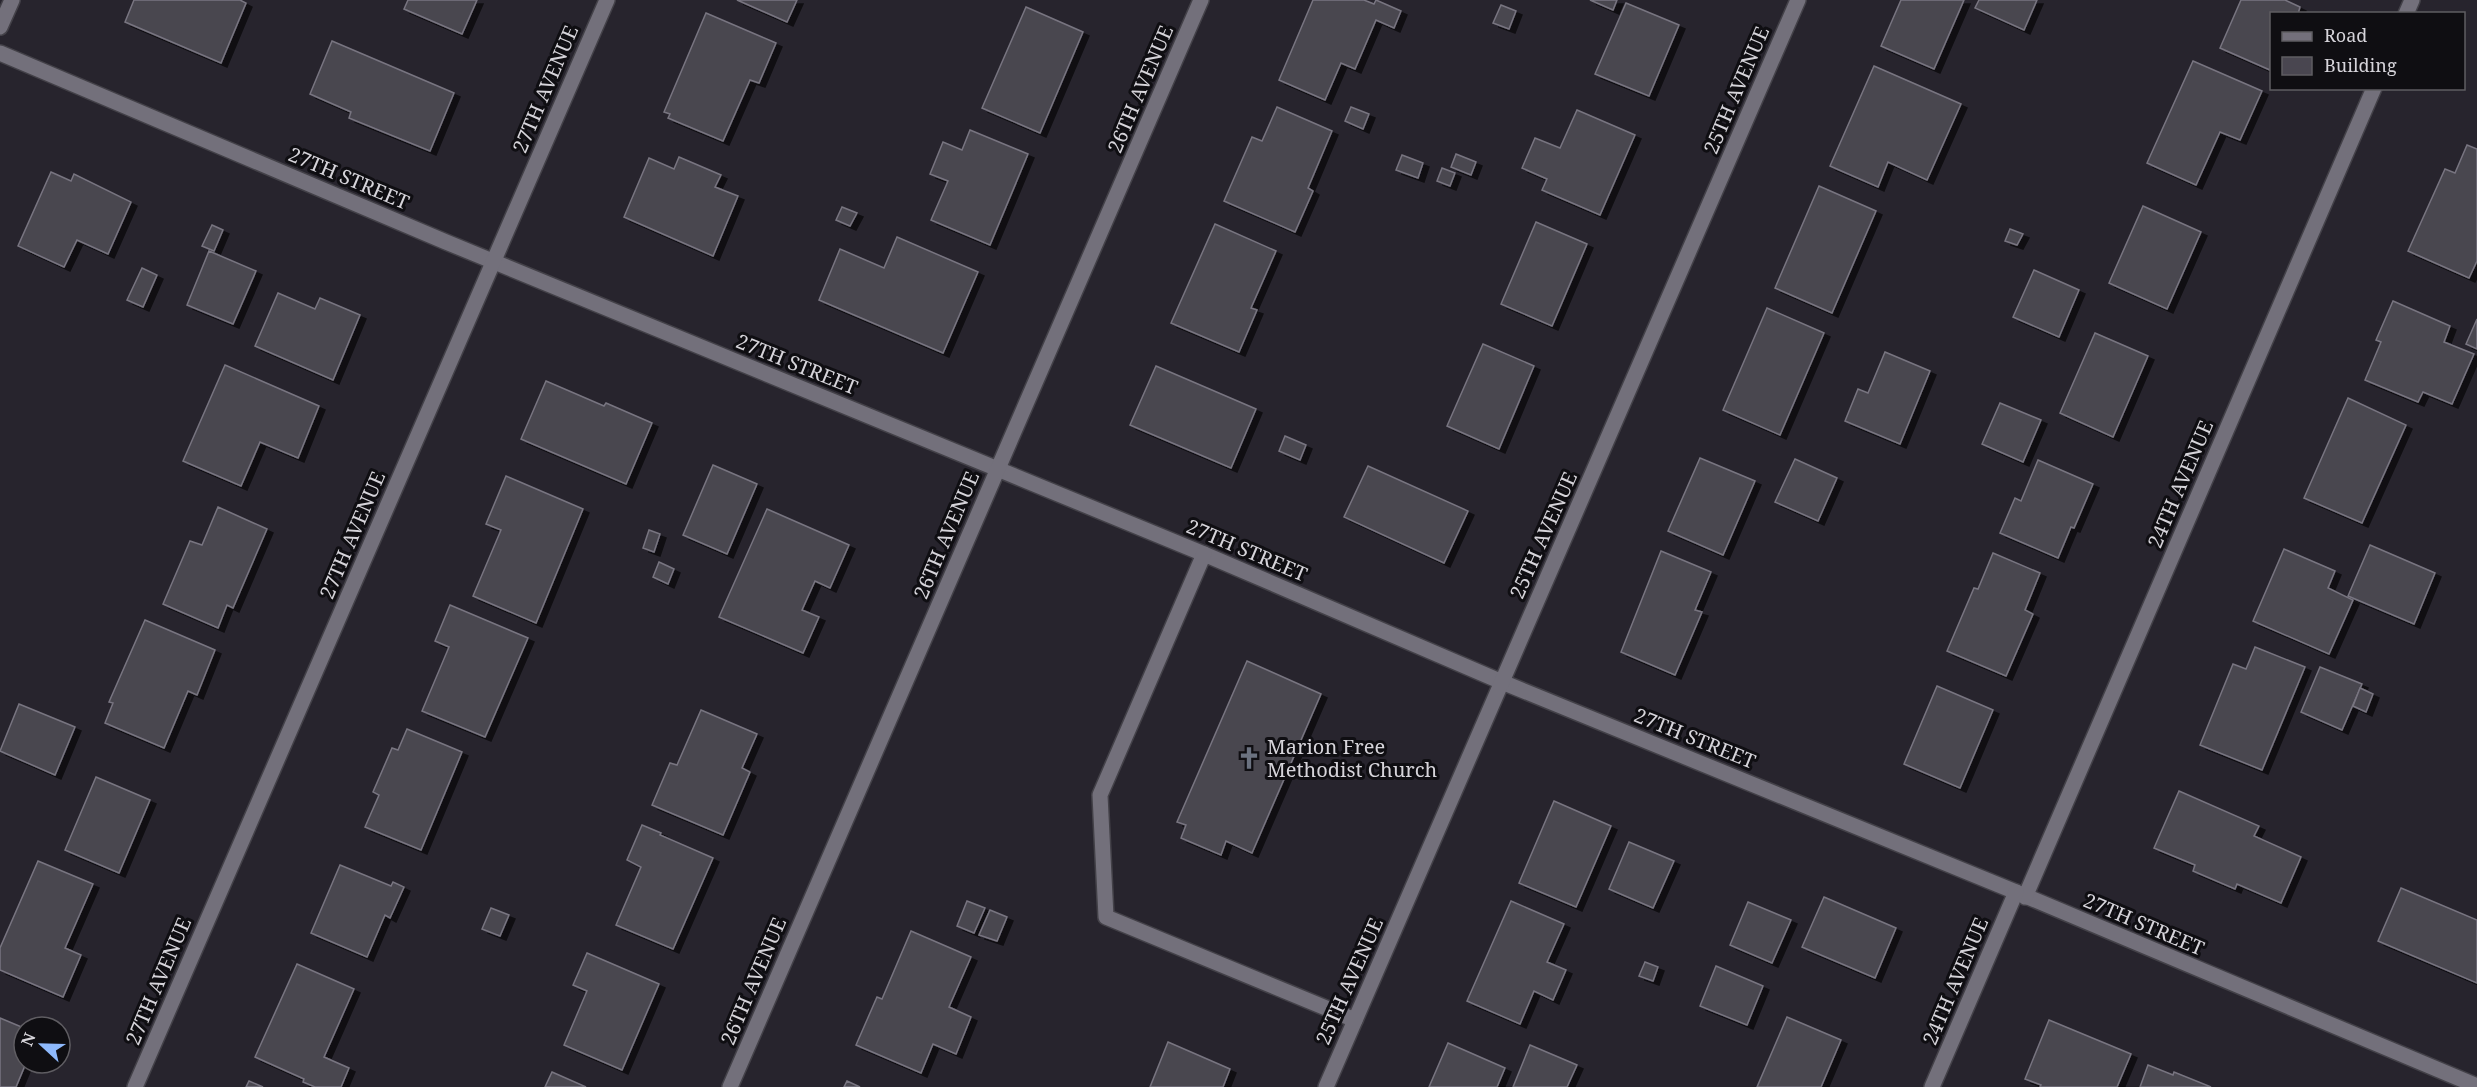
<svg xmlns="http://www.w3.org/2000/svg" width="2477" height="1087" font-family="'Noto Serif',serif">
<defs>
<filter id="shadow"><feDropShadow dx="6" dy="4" stdDeviation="0" flood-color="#0009"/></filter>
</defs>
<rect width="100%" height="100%" fill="#27242d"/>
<g fill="#494650" stroke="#787580" stroke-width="1.5" filter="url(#shadow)">
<path d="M134 0H240L246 3 221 63 125 22Z"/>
<path d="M408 0H477L462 34 404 9Z"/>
<path d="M737 0H797L787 22Z"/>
<path d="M1313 0H1364L1374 4 1376 0 1401 11 1394 28 1376 20 1355 69 1341 63 1325 100 1279 80Z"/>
<path d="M1590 0H1617L1613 10Z"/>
<path d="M1901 0H1964L1934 69 1881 46Z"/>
<path d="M1979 0H2037L2024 30 1975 8Z"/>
<path d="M2241 0H2285L2300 7 2298 14H2272L2270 70 2220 48Z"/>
<path d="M1626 3 1679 25 1649 96 1595 74Z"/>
<path d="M1501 5 1516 11 1509 29 1493 23Z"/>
<path d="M1026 7 1083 32 1040 133 982 108Z"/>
<path d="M706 13 776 43 759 83 750 80 723 141 668 118 670 114 664 112Z"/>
<path d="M332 41 454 93 430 151 349 118 351 112 310 94Z"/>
<path d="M2193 61 2262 91 2240 140 2220 132 2196 185 2147 163Z"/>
<path d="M1874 66 1961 104 1927 180 1888 162 1878 187 1830 166Z"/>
<path d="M1277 107 1332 131 1308 188 1313 191 1295 232 1224 201 1252 137 1262 141Z"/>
<path d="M1351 107 1369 114 1363 129 1345 121Z"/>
<path d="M1577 110 1635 135 1600 215 1542 190 1547 179 1522 168 1535 138 1560 148Z"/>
<path d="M970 130 1028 154 990 245 931 220 948 181 930 174 943 142 962 150Z"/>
<path d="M2467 145 2477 149V261L2469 278 2408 251 2445 169 2455 173Z"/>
<path d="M1456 154 1476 162 1471 175 1451 167Z"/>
<path d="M1402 155 1423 163 1418 178 1396 170Z"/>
<path d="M679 157 721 175 715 187 738 196 713 256 624 217 649 158 674 169Z"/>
<path d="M1442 168 1455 173 1450 186 1437 181Z"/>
<path d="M51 172 71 181 74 174 131 202 108 254 77 240 64 267 18 246Z"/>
<path d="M1819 186 1876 211 1832 313 1775 288Z"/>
<path d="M2143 206 2201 232 2167 309 2109 283Z"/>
<path d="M842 207 857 213 850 226 836 220Z"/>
<path d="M1536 222 1587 244 1552 326 1501 304Z"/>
<path d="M1215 224 1276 251 1251 308 1257 310 1239 352 1171 323Z"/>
<path d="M212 225 223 230 214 251 202 246Z"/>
<path d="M2010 229 2023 234 2017 245 2005 241Z"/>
<path d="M897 237 978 272 943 353 819 300 840 249 884 268Z"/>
<path d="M209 251 256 271 233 324 187 305Z"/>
<path d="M142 268 157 275 143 307 127 300Z"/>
<path d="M2034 270 2079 290 2059 337 2013 317Z"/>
<path d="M278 293 315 309 320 298 360 315 333 380 255 346Z"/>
<path d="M2393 301 2450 326 2444 342 2474 354 2452 404 2423 392 2418 402 2365 380 2381 342 2376 340Z"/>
<path d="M1767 308 1824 333 1780 435 1723 410Z"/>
<path d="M2477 319V349L2466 344Z"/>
<path d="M2095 333 2148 356 2113 437 2060 413Z"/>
<path d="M1483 344 1534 366 1499 449 1447 426Z"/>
<path d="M1885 352 1930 371 1900 444 1845 421 1858 389 1868 393Z"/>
<path d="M225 365 319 406 298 458 260 442 241 486 183 461Z"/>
<path d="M1156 366 1256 409 1231 468 1130 425Z"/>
<path d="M546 381 604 406 606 403 652 423 626 484 521 439Z"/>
<path d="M2348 398 2406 425 2362 523 2304 498Z"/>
<path d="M2000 403 2041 420 2023 462 1982 444Z"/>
<path d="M1285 436 1306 445 1300 460 1279 451Z"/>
<path d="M1700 458 1755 481 1723 555 1668 531Z"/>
<path d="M1795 459 1837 478 1818 521 1775 502Z"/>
<path d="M2038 460 2093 484 2074 528 2071 527 2058 558 2000 533 2015 498 2021 501Z"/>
<path d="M713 465 757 484 727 554 683 535Z"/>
<path d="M1368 466 1468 511 1444 563 1344 517Z"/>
<path d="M506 476 583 509 536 623 473 596 501 530 486 524Z"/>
<path d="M218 507 267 529 233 608 227 605 218 628 163 604 190 541 202 545Z"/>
<path d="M767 509 849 545 830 588 815 581 802 610 819 617 803 653 719 617Z"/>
<path d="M649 530 660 534 654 552 643 548Z"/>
<path d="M2370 545 2435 573 2414 624 2348 596Z"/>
<path d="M2284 549 2335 571 2328 588 2353 600 2329 654 2253 621Z"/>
<path d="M1661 551 1711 572 1695 610 1702 612 1675 675 1621 652Z"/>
<path d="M1993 553 2040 573 2025 610 2033 614 2006 676 1947 651 1974 588 1978 589Z"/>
<path d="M659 562 674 569 668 584 653 577Z"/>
<path d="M450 605 528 638 485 737 422 711 449 647 435 641Z"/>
<path d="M145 620 215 650 197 695 188 691 164 748 105 723 113 703 109 702Z"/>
<path d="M2255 647 2305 667 2262 770 2200 745 2233 664 2246 669Z"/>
<path d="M1247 661 1321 694 1252 853 1226 841 1221 855 1181 838 1186 825 1177 822Z"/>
<path d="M2320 667 2362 684 2342 730 2301 712Z"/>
<path d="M1937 686 1993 710 1960 788 1904 764Z"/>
<path d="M2360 688 2373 694 2366 712 2353 706Z"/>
<path d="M19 704 75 727 55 775 0 751Z"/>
<path d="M701 710 757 734 742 768 750 772 723 835 652 805 670 763 677 765Z"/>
<path d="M407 729 462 752 421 850 365 827 379 795 373 792 392 748 398 750Z"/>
<path d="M96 777 150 800 119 873 65 850Z"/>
<path d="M2179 791 2259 826 2254 836 2301 857 2281 903 2237 884 2235 889 2193 871 2195 865 2154 848Z"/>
<path d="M1554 801 1611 826 1576 907 1519 883Z"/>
<path d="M642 825 661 833 660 835 713 858 673 949 616 925 641 867 627 860Z"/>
<path d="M1629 842 1674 861 1653 908 1609 889Z"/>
<path d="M38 861 93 884 65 948 81 955 63 997 0 970V948Z"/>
<path d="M340 865 391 886 393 882 404 887 390 918 385 915 367 957 311 933Z"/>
<path d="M2401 888 2477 920V983L2378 941Z"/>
<path d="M1824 897 1896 928 1875 978 1802 947Z"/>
<path d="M967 901 985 908 974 933 957 926Z"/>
<path d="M1511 901 1564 924 1547 962 1566 970 1553 1000 1534 991 1520 1024 1467 1001Z"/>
<path d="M1748 902 1791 920 1772 963 1730 945Z"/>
<path d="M491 908 509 915 500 936 482 929Z"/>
<path d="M990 910 1007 917 997 941 979 935Z"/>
<path d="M911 931 971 957 949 1007 971 1017 956 1054 933 1044 921 1073 856 1045 877 997 882 999Z"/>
<path d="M587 953 659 984 622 1070 564 1045 587 991 573 985Z"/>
<path d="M1645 962 1658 967 1653 981 1639 976Z"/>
<path d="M297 964 354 989 324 1057 349 1068 341 1087H315L303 1082 304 1079 255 1057Z"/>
<path d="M1716 966 1763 986 1747 1025 1700 1006Z"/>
<path d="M1787 1017 1841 1040 1821 1087H1757Z"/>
<path d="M0 1018 24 1028V1063H26L16 1087H0Z"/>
<path d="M2049 1020 2131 1054 2117 1087H2040L2041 1085 2025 1079Z"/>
<path d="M1168 1042 1230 1069 1223 1087H1150Z"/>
<path d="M1448 1043 1505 1068 1497 1087H1429Z"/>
<path d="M1530 1045 1577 1065 1567 1087H1513Z"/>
<path d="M2148 1065 2173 1075 2174 1072 2211 1087H2140Z"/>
<path d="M552 1072 586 1087H545Z"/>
<path d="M249 1081 263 1087H246Z"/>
<path d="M847 1081 860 1087H844Z"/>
</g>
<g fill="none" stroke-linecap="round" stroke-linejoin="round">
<g stroke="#434148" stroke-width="18">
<g id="minor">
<path d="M2406 14 2412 0"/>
<path d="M0 27 12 0"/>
<path d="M0 53 446 242 1204 554 1502 682 2016 892 2477 1086"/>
<path d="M1204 554 1100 795 1106 917 1355 1020"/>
<path d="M2025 897 2374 88"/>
<path d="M135 1087 607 0"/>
<path d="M730 1087 1201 0"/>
<path d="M1326 1087 1798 0"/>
<path d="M1932 1087 2016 892"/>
</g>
</g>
<use href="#minor" stroke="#73707b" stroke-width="15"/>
</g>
<defs>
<g id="church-bare" transform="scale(1.8)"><path d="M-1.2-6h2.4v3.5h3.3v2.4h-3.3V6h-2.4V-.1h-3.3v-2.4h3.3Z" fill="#6b7280" stroke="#0f0e12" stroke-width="2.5" paint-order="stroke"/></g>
</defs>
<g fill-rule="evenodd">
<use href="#church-bare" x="1249" y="758"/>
</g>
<g text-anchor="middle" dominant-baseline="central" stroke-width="6" stroke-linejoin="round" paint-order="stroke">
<g font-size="20" fill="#d6d4da" stroke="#0f0e12">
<text transform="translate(545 89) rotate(-67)">27TH AVENUE</text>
<text transform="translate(1140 89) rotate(-67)">26TH AVENUE</text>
<text transform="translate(1736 90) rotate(-67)">25TH AVENUE</text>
<text transform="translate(349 178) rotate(23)">27TH STREET</text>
<text transform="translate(797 364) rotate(22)">27TH STREET</text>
<text transform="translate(2180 484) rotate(-67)">24TH AVENUE</text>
<text transform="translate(352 535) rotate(-67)">27TH AVENUE</text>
<text transform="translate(946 535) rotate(-67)">26TH AVENUE</text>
<text transform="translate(1543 535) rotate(-66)">25TH AVENUE</text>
<text transform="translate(1247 550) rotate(23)">27TH STREET</text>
<text transform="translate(1695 738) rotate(22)">27TH STREET</text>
<text transform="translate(2144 924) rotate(23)">27TH STREET</text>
<text transform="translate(158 981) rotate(-67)">27TH AVENUE</text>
<text transform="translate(753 981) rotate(-67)">26TH AVENUE</text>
<text transform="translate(1349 981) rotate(-66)">25TH AVENUE</text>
<text transform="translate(1955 981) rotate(-67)">24TH AVENUE</text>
</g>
<g font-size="20" fill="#d6d4da" stroke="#0f0e12" text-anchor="start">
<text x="1267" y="746">Marion Free<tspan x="1267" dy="23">Methodist Church</tspan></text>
</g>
</g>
<rect x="2270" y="12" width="195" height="78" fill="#0f0e12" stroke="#5f5d62" stroke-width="1.5"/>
<rect x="2282" y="32" width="30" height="9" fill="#73707b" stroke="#5f5d62" stroke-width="1.5"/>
<text x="2324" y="42" font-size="18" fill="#d6d4da">Road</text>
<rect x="2282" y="57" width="30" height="18" fill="#494650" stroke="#5f5d62" stroke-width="1.5"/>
<text x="2324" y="72" font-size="18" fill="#d6d4da">Building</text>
<g transform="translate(42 1045) rotate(292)"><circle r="28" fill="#0f0e12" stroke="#5f5d62" stroke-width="1.5"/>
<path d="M0-4.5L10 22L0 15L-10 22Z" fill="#8eb9fc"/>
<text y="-9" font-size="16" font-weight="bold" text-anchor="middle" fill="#d6d4da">N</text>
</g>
</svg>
